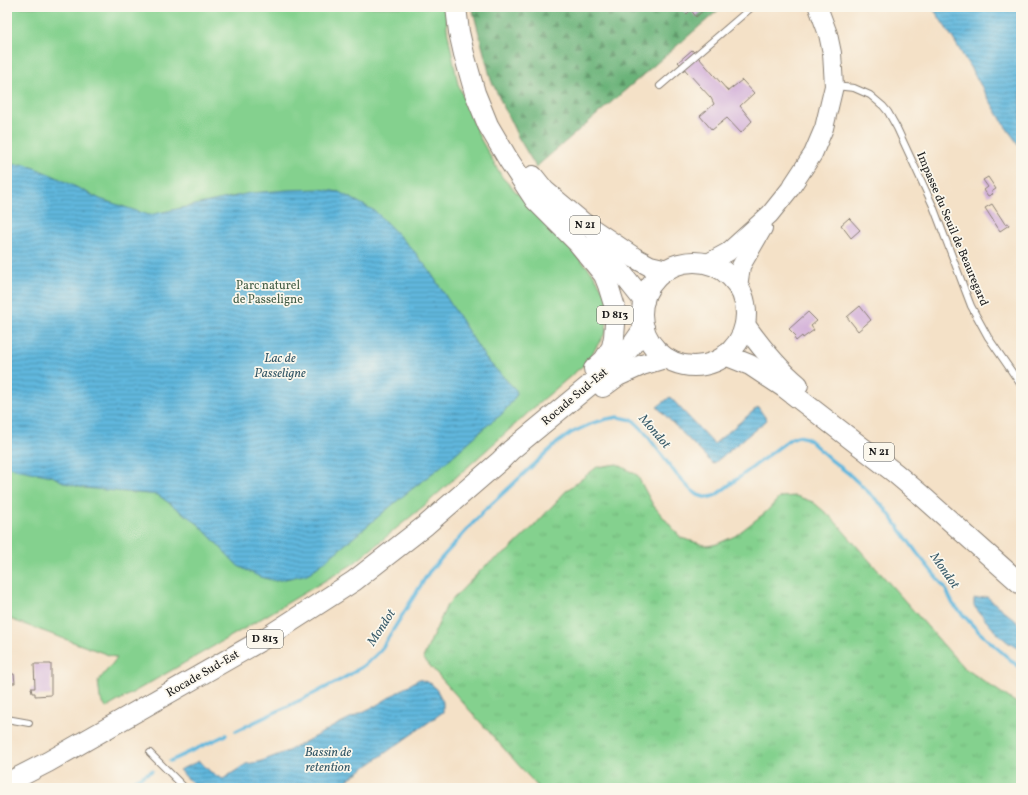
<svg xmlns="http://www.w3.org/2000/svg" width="1028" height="795" font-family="Vollkorn,serif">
<defs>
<pattern id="grass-tufts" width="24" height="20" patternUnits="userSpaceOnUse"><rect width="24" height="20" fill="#84d18e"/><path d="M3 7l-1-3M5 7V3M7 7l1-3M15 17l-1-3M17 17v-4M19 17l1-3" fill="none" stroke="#71b37a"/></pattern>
<pattern id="forest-firs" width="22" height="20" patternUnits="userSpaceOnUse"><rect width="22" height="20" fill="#6bb379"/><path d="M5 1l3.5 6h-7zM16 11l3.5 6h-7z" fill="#579162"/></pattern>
<pattern id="water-rules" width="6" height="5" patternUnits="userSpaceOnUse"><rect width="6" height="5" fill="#60b7dd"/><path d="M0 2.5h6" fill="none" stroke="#4e94b2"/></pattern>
</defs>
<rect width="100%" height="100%" fill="#fbf7ec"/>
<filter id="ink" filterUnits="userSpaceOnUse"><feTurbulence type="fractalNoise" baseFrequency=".025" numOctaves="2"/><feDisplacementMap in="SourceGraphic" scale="8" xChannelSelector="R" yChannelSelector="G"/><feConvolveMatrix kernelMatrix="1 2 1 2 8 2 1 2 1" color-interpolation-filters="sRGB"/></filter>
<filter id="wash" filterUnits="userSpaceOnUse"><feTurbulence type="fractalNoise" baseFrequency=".012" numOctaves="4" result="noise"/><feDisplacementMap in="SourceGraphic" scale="16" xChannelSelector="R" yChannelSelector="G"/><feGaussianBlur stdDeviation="0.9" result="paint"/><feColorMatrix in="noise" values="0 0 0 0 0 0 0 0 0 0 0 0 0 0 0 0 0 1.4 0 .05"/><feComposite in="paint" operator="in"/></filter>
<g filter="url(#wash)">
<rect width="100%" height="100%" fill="#f4e1c7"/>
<path fill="url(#grass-tufts)" stroke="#507655" d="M617 464 637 475 653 505 681 538 708 546 717 544 735 536 766 512 780 497 796 496 813 502 832 518 963 667 1021 706V784L1015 788H539L423 658 447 605 486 565 507 552 534 526 566 491 597 467Z"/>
<path fill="url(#forest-firs)" stroke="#44684a" d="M472 7H722L536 167 518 137 491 80Z"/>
<path fill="#84d18e" stroke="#507655" d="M7 7H446L447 29 458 84 480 138 502 177 592 272 609 299 606 332 586 363 538 404 425 505 353 564 247 627 106 708 100 698 98 681 117 658 7 618Z"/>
<g fill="url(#water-rules)" stroke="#3e6a7c">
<path d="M932 7H1021V148L1005 126 952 37Z"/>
<path d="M7 164 9 165 25 164 54 176 100 199 149 215 250 193 288 190 320 189 339 192 375 211 414 251 429 270 486 359 516 390 517 394 511 403 501 415 490 423 444 464 403 496 323 563 308 574 276 581 260 577 238 566 198 524 158 495 84 488 65 483 52 476 15 469 7 466Z"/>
<path d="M670 397 714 444 758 407 767 420 713 464 657 407Z"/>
<path d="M987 597 1015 620 1021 627V650C1001 641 987 622 974 606V599Z"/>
<path d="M419 679 432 684 438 692 443 702V712L336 788H198L179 770 199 761 212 773 223 779 246 764 259 762 288 751 338 724 377 705Z"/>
</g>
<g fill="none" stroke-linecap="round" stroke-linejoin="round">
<g stroke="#60b7dd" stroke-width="3.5">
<path d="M236 731C263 718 291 705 319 691 342 679 362 670 380 651L429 572 483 512 557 443 571 433 593 423 607 419 618 417 633 420 643 430 676 474 690 489 698 495 704 497H710L716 495 790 439 798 436 807 438 831 460 848 473 884 507 917 553 945 588 953 604 979 632 1021 669"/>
<path d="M170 761 226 735"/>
<path d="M120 788 152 771"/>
</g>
</g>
<g id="blocks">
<g fill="#d1add8">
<path d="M681 7H707L696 17 691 10 687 14 681 8Z"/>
<path d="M692 50 728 91 742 80 754 93 740 106 752 121 741 133 727 118 712 130 700 116 714 104 711 98 678 62Z"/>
<path d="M988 177 996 189 991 192 993 194 988 196 984 190 988 187 983 180Z"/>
<path d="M992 204 1005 224 1008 223 1009 225 1000 231 985 208Z"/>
<path d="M849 218 860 230 851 238 841 225Z"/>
<path d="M860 306 871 320 858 331 847 317Z"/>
<path d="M808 312 817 321 811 326 814 330 803 338 802 336 796 341 794 338 796 336 789 329Z"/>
<path d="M34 664H51V695L35 696V693H32L31 688H35Z"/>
<path d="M8 674H14L15 683H7V677H8Z"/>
</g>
</g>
</g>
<g filter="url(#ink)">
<use href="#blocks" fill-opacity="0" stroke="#887e72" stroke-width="1"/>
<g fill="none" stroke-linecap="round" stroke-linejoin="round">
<g stroke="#887e72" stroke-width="8">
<g id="lane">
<path d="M660 86 752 7"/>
<path d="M835 86 854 88 870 95 883 106 888 112 897 128 933 206 971 306 988 337 1021 385"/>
<path d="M7 719 29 723"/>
<path d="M150 753 185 788"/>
</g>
</g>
<g stroke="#887e72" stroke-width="20">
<g id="secondary">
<path d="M706 264 728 252 770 214 790 189 813 154 824 128 834 86 832 53 828 34 818 7"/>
<path d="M738 287 741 266 763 228"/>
</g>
</g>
<g stroke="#887e72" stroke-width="22">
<g id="primary">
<path d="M456 7 459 32 464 54 475 93 488 125 508 159 535 200 578 243 604 275 608 285 616 311 614 337 612 347 604 360 594 369"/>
<path d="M533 176 545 191 582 222 635 258 650 266 667 270"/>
<path d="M593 246 621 272 644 301"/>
<circle cx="694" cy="314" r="52"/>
<path d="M745 325C760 346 777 368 798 385"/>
<path d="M725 355 750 365 785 388 895 473 921 495 1021 584"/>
<path d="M603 387 618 376 642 365 665 358"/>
<path d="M7 783 48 762 267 637 354 581 426 525 500 461 511 450 613 366 630 348 644 328"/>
</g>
</g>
<use href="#lane" stroke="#fff" stroke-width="6"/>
<use href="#secondary" stroke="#fff" stroke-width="18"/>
<use href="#primary" stroke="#fff" stroke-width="20"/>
</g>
</g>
<g text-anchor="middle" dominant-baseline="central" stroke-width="3.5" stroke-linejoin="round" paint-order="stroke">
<g fill="#fbf7ec" stroke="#5f5e5a" stroke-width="1">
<rect x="570" y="216" width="30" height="18" rx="3"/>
<rect x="597" y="306" width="36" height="18" rx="3"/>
<rect x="864" y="443" width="30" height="18" rx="3"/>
<rect x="247" y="630" width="36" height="18" rx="3"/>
</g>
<g font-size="11" font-weight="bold" fill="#1c1c1c">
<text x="585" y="225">N 21</text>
<text x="615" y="315">D 813</text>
<text x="879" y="452">N 21</text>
<text x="265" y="639">D 813</text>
</g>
<g font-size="12" fill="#1c1c1c" stroke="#fbf7ec">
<text transform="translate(952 229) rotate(67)">Impasse du Seuil de Beauregard</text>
<text transform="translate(575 397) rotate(-40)">Rocade Sud-Est</text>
<text transform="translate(203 674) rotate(-30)">Rocade Sud-Est</text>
</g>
<g font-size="12" fill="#405b44" stroke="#fbf7ec">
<text x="268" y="286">Parc naturel<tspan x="268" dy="14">de Passeligne</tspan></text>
</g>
<g font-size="13" font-style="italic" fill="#375a69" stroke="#fbf7ec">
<text x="280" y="359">Lac de<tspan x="280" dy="15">Passeligne</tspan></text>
<text transform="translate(654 432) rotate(49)">Mondot</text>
<text transform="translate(944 571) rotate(55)">Mondot</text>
<text transform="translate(382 628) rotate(-57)">Mondot</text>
<text x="328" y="753">Bassin de<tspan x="328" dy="15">retention</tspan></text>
</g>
</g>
<rect width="1028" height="795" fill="none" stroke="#fbf7ec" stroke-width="24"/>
</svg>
